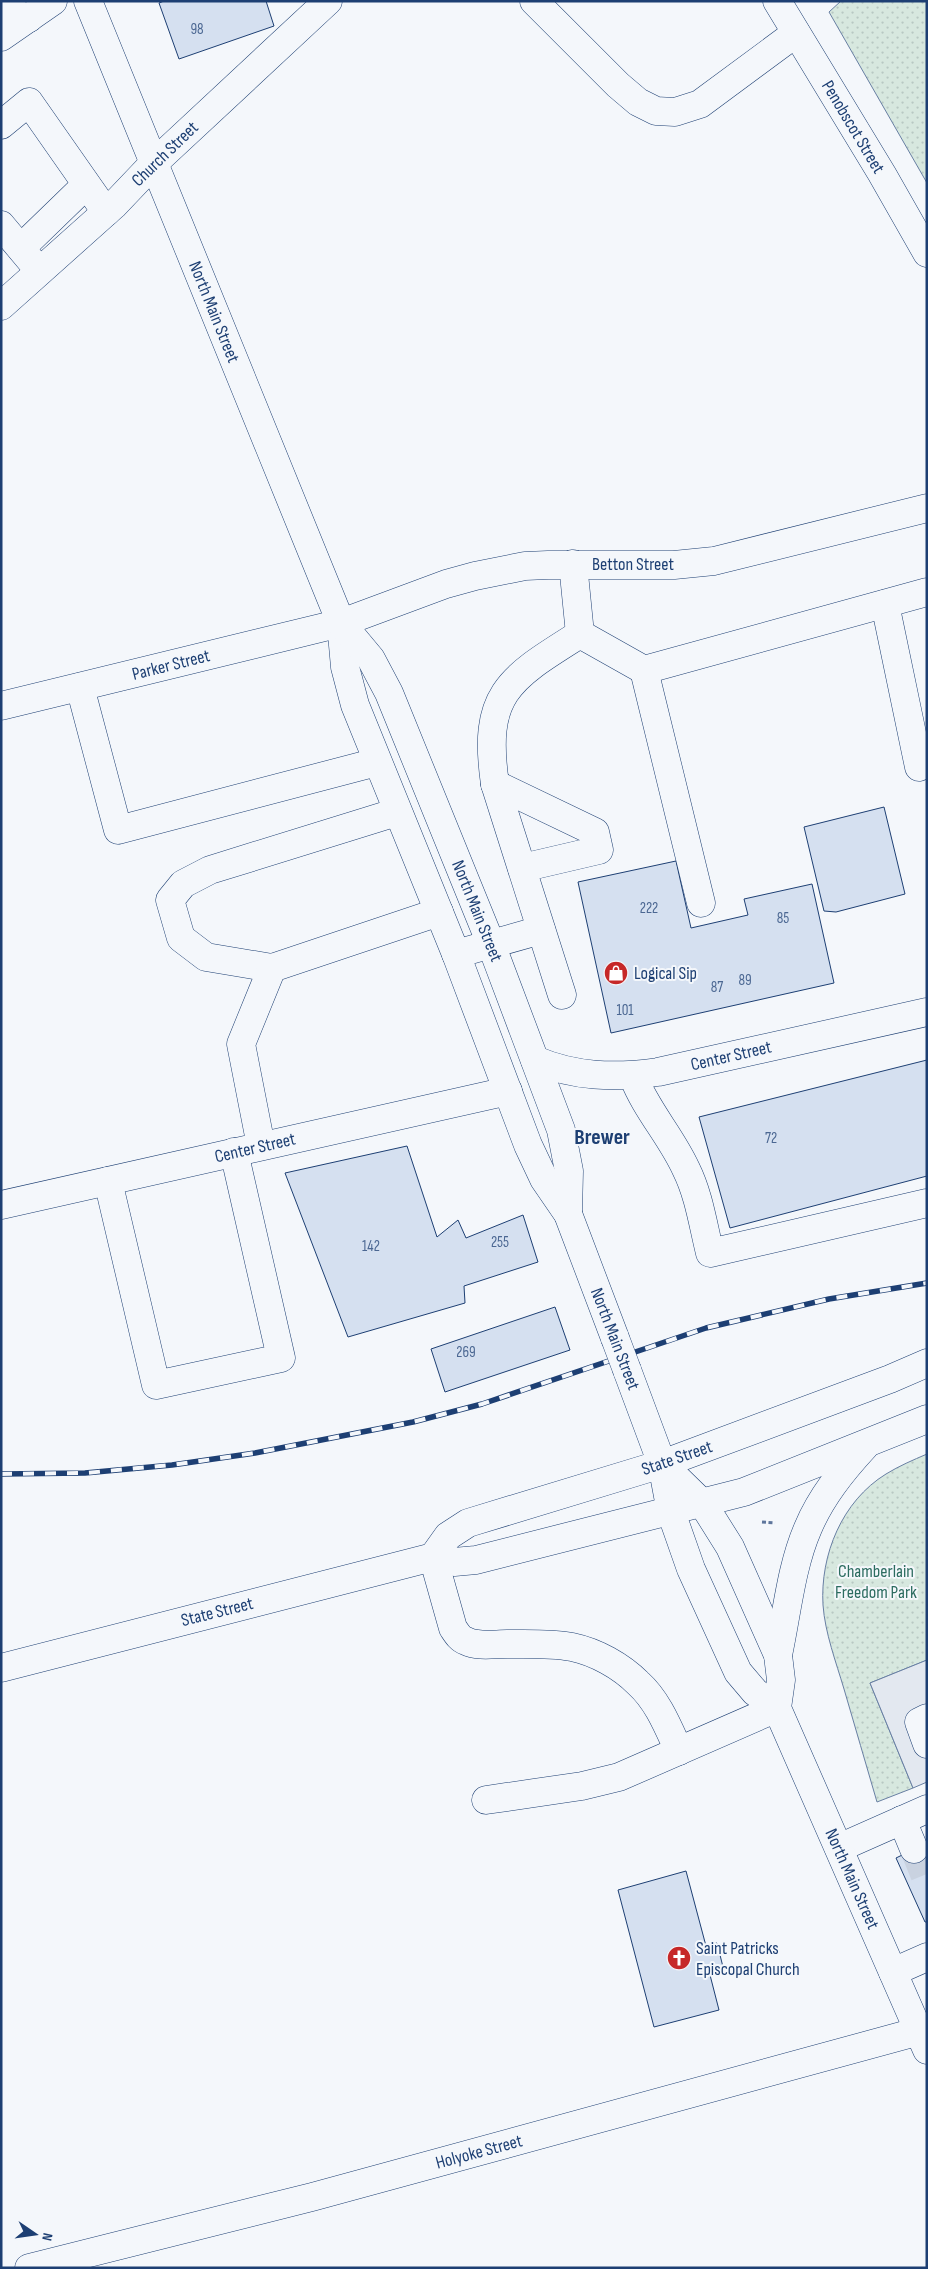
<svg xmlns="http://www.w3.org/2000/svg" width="928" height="2269" font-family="'Sofia Sans Condensed',sans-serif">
<defs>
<pattern id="green-dots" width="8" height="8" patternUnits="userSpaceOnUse" patternTransform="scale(1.25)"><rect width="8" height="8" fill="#d7e8df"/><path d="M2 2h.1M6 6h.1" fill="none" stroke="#b8c8c3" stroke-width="1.8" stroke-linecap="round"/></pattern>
</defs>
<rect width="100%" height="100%" fill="#f4f7fb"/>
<g fill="url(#green-dots)" stroke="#687fa3">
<path d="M841 1H927V183L829 12Z"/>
<path d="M927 1454V1660L870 1683 913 1788 877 1802C866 1764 855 1727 844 1689 836 1662 825 1633 823 1605 820 1555 842 1501 886 1474 899 1466 913 1460 927 1454Z"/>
</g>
<path fill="#e3e8f0" stroke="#687fa3" d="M927 1660V1782L913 1788 870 1683Z"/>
<g fill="#d5e0f0" stroke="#1d3f73">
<path d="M164 1H266L274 26 179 59 159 3Z"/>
<path d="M884 807 905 894 836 912 824 911 804 827Z"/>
<path d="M676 861 691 928 748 915 744 899 812 884 834 983 611 1033 578 882Z"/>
<path d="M927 1060V1176L730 1228 699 1117Z"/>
<path d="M407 1146 437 1237 458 1220 466 1238 523 1215 538 1262 464 1286 465 1303 348 1337 285 1173Z"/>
<path d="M555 1307 570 1350 445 1392 431 1349Z"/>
<path d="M927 1843V1922H925L896 1858Z"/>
<path d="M686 1871 706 1946 717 1943 724 1971 710 1975 719 2010 654 2027 618 1890Z"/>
</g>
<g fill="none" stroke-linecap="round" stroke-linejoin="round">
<path stroke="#c9d2e0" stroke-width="28" stroke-dasharray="28 14" stroke-linecap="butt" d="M914 1849 927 1881"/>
<g stroke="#1d3f73" stroke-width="29">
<g id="minor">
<path d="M534 1 618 85 638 102 656 111 675 112 700 104 796 33"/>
<path d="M777 1 882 174 927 253"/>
<path d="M1 9 29 18"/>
<path d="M1 37 53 1"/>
<path d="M1 125 29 102 106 212"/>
<path d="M1 225 32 262"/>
<path d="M21 248 86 185"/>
<path d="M1 306 114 205 153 164 328 1"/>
<path d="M573 564 580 634"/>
<path d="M885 604 919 767"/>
<path d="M644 670 701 903"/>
<path d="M80 687 118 830 377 762"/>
<path d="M1 706 341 623 446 584 475 576 525 566 548 565H674L714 561 927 508"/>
<path d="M495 784 595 832 599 850 522 868"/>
<path d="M456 954 541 930"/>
<path d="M272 968 206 957 181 938 170 900 183 884 210 870 397 812"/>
<path d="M562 995 495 784C482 694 508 679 580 634L644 670 927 592"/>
<path d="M535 1060C575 1077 614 1078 658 1072L927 1012"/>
<path d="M633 1076C646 1110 671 1136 686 1169 699 1195 703 1225 710 1253L927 1203"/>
<path d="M261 1146 241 1044 272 968 439 912"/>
<path d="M108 1181 156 1385 281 1358 234 1152"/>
<path d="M1 1205 508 1091"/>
<path d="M433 1557 453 1628C457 1634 460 1639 466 1641 478 1647 494 1644 507 1644 529 1644 551 1643 572 1647 596 1652 621 1666 638 1683 658 1701 668 1727 679 1751"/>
<path d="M927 1718 919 1722 927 1744"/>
<path d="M486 1800 582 1786 619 1777 777 1708"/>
<path d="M902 1820 914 1849"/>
<path d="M839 1848 927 1809"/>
<path d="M893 1972 927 1957"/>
<path d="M29 2268 312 2197 927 2029"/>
</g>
</g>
<g stroke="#1d3f73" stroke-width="29">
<g id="major">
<path d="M88 1 341 623 345 667 355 705 456 954 528 1145 544 1179 568 1214 615 1338"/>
<path d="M341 623 371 659 389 693 491 944 561 1130 569 1171 568 1214"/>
<path d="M627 1370 662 1464 671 1512 691 1569 738 1672 755 1692 777 1708"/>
<path d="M662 1464 703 1504 730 1547 778 1655 781 1680 777 1708 927 2050"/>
<path d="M433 1557 448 1536 468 1523 662 1464 890 1379 927 1363"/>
<path d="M778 1655C787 1613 791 1567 808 1528 821 1497 842 1471 865 1446"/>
<path d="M1 1668 433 1557 454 1562 476 1560 744 1492 927 1419"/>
</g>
</g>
<path stroke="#5e769c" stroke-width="3" stroke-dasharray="4 2.5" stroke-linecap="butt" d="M762 1522 775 1523"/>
<use href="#minor" stroke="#f4f7fb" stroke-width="28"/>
<use href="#major" stroke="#f4f7fb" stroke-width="28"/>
<g stroke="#1d3f73" stroke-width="5.5">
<path id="rail" d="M1 1474 85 1473 172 1465 255 1453 413 1422 482 1404 706 1328 829 1299 927 1283"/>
</g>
<use href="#rail" stroke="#f4f7fb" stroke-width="4" stroke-dasharray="11" stroke-linecap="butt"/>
<g stroke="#1d3f73" stroke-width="29" stroke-linecap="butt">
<path id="major-bridge" d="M615 1338 627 1370"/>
</g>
<use href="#major-bridge" stroke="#f4f7fb" stroke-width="28"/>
</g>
<defs>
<g id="shop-disc" transform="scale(1.25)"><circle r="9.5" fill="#c62828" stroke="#f4f7fb"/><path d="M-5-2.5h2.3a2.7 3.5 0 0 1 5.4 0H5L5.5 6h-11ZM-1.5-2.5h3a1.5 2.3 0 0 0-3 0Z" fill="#fff"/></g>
<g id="church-disc" transform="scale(1.25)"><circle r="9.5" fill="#c62828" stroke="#f4f7fb"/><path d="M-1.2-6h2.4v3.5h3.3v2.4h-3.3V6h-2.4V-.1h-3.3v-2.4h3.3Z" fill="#fff"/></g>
</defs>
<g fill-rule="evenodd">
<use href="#shop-disc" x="616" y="973"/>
<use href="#church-disc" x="679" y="1958"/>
</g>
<g text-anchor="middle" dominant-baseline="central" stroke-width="4" stroke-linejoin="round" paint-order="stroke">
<g font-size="15" fill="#4b6792">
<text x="197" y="29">98</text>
<text x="649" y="908">222</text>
<text x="783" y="918">85</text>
<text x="745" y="980">89</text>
<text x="717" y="987">87</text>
<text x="625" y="1010">101</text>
<text x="771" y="1138">72</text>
<text x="500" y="1242">255</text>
<text x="371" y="1246">142</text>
<text x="466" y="1352">269</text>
</g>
<g font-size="18" fill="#1d3f73" stroke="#f4f7fb">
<text transform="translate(853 127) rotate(59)">Penobscot Street</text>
<text transform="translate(165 154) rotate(-44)">Church Street</text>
<text transform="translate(214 312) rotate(68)">North Main Street</text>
<text x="633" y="564">Betton Street</text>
<text transform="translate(171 665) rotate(-14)">Parker Street</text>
<text transform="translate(477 911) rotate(68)">North Main Street</text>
<text transform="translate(731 1056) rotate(-13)">Center Street</text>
<text transform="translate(255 1148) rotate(-13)">Center Street</text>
<text transform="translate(615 1339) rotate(69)">North Main Street</text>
<text transform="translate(677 1458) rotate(-19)">State Street</text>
<text transform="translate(217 1612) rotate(-14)">State Street</text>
<text transform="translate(852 1879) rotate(66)">North Main Street</text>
<text transform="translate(479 2152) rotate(-15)">Holyoke Street</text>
</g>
<g font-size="18" fill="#1d3f73" stroke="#f4f7fb" text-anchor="start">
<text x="634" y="973">Logical Sip</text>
<text x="696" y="1948">Saint Patricks<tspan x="696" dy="21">Episcopal Church</tspan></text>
</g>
<g font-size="18" fill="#2c6c60" stroke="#f4f7fb">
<text x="876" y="1571">Chamberlain<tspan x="876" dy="21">Freedom Park</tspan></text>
</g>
<g font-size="22" font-weight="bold" fill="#1d3f73" stroke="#f4f7fb">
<text x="602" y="1137">Brewer</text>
</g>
</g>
<rect width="928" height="2269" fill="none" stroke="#1d3f73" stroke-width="5"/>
<g transform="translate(35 2234) rotate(103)" stroke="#f4f7fb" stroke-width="4" paint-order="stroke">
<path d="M0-4L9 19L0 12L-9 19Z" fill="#1d3f73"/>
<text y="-8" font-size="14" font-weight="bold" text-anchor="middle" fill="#1d3f73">N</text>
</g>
</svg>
